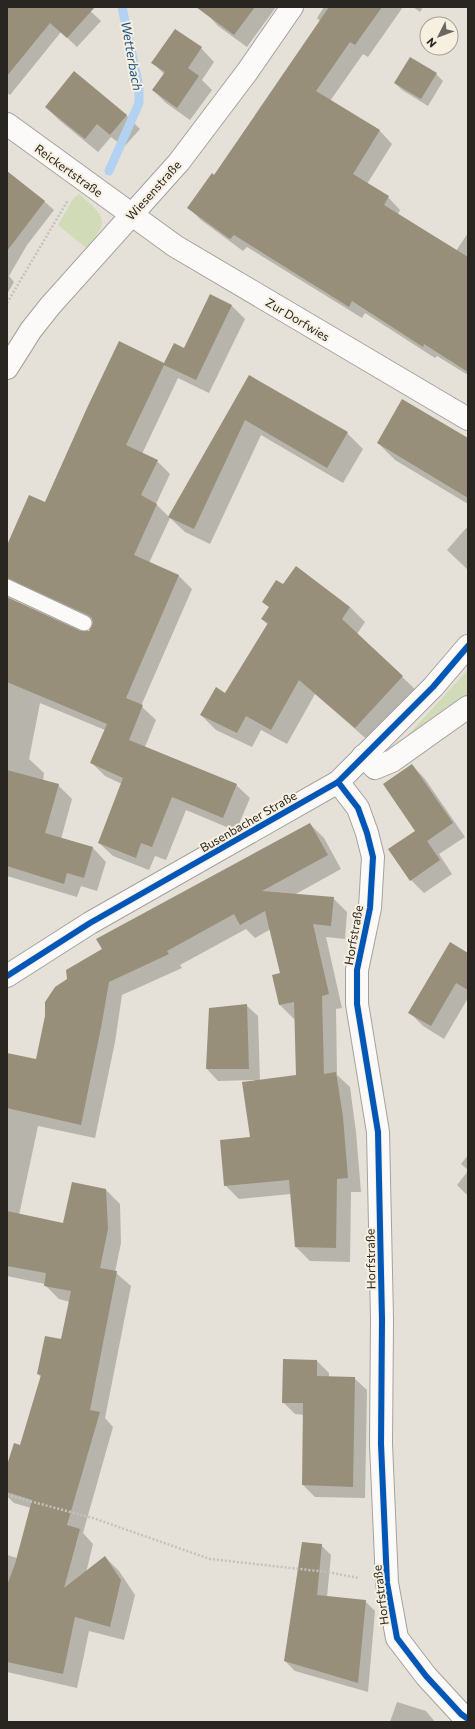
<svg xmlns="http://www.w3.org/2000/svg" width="475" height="1729" font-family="Commissioner,sans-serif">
<rect width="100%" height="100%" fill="#e5e1d8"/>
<g fill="#d1dbb8">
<path d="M79 194C104 216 112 220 86 248L58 225 73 199Z"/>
<path d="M468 670V697L410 740 407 736Z"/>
</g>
<g fill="#0003">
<path d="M7 7H86L101 21 77 47 61 32 10 95 7 93Z"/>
<path d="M210 7H276L247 47 218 26 206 13Z"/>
<path d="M324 7H403L368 57 363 54 330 101 380 131 392 144 367 184 388 197 400 210 398 214 456 251 468 233V375L437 356 435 358 365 313 362 318 247 247 243 251 201 220 189 208 214 176 320 21 317 18Z"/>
<path d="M413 7H423L420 12Z"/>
<path d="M201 48 214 62 202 80 212 90 190 120 166 103 153 90 164 74 153 63Z"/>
<path d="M436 74 443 81 428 106 402 90 395 83Z"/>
<path d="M46 107 126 115 140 129 124 147 111 137 98 152 59 120Z"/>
<path d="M9 174 45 202 54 210 27 245 9 276 14 282 7 294V176Z"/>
<path d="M231 305 245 319 209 393 178 378 142 454 157 461 170 474 156 504 169 517 249 377 347 433 363 449 343 483 261 435 210 544 185 532 170 518 149 563 179 576 192 589 141 706 156 720 145 747 236 785 250 798 236 831 186 810 166 860 155 856 149 870 113 856 99 843 122 784 105 776 92 763 105 730 40 703 29 759 44 773 43 781 58 785 72 799 61 839 93 848 106 862 97 891 81 886 77 897 7 876V598L80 632H89L93 624 27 593 13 579 7 560V548L45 503 88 408 165 364 185 350Z"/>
<path d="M468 439V504L395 460 378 443Z"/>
<path d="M468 526V570L447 550Z"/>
<path d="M284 586 350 607 365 622 357 634 417 691 371 743 315 694 287 744 261 730 252 747 216 730 201 715 225 694 268 625 262 619 270 608 263 602Z"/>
<path d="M412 765 425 779 465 837 439 854 452 874 424 893 411 880 417 831Z"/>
<path d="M310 824 324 838 341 869 294 895 333 898 347 912 345 939 326 937 342 1008 336 1009 337 1075 350 1087 356 1132 361 1192H351L350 1262 310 1261 296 1247 291 1194 239 1199 225 1185 251 1138 255 1080 218 1081 207 1069 210 1009 246 1005 258 1016 260 1081 297 1076 296 1018 294 1019 280 1005 281 974 271 929 255 938 246 929 180 965 182 968 122 995 115 1042 95 1138 38 1126 19 1215 64 1224 106 1190 120 1204 121 1243 115 1272 131 1286 105 1418 113 1427 83 1533 93 1544 86 1573 105 1557 119 1571 135 1595 124 1640 89 1631 77 1688 7 1672V1555L17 1558 31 1508 14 1503 7 1496V1468L21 1446 42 1378 38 1374 61 1340 70 1302 59 1299 45 1285V1284L7 1276V1054L37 1061 46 1016Z"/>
<path d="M468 954V998L444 1039 423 1026 410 1013Z"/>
<path d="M468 1155V1170L461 1164Z"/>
<path d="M468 1171V1196L457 1185Z"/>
<path d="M317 1361 329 1373V1377L354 1378 367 1390 365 1498 315 1497 303 1485 304 1415 295 1414 283 1402Z"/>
<path d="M321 1545 331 1555 327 1597 365 1601 375 1611 368 1692 295 1671 285 1661Z"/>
<path d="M397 1702 426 1711 435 1722H390Z"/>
</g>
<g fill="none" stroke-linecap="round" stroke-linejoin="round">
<path stroke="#b3d1f0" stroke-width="9" d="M109 171 139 103V87L122 7"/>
</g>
<g fill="#988f7a">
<path d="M7 7H95L67 38 50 23 7 76Z"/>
<path d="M196 7H255L234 35Z"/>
<path d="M329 7H382L355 45 350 42 316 91 380 130 353 174 389 196 384 205 468 257V372L424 344 423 347 352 301 349 307 234 235 230 239 187 208 212 173 214 175Z"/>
<path d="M175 29 202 47 188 68 199 76 177 108 152 90 165 72 151 63Z"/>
<path d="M410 57 437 73 421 99 394 83Z"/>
<path d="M74 71 127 115 110 135 97 124 85 139 45 107Z"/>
<path d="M7 171 45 201 7 251Z"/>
<path d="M210 294 232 305 196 380 164 365 126 445 158 460 141 495 157 504 134 555 179 575 126 698 143 705 129 740 237 784 223 818 172 797 152 847 141 843 136 858 98 843 123 778 90 763 107 724 7 682V597L81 631H89L93 623 92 618 88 615 7 578V545L29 495 45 502 87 408 119 341 164 363 174 343 184 348Z"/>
<path d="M249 375 348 432 327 468 245 420 194 529 168 517Z"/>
<path d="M402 399 468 438V498L377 443Z"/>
<path d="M296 566 350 607 342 619 403 676 355 728 299 680 271 730 246 716 237 733 200 715 216 687 225 693 268 623 261 619 269 607 262 602 276 580 283 584Z"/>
<path d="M412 764 453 823 427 841 440 860 410 881 388 849 415 831 383 784Z"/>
<path d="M7 770 59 784 45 833 93 847 84 878 67 873 64 884 7 866Z"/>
<path d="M310 823 328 855 262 891 334 897 331 926 313 924 329 994 322 996 324 1074 336 1072 343 1117 348 1178 337 1179 336 1248 295 1247 289 1180 224 1186 220 1140 250 1137 242 1082 296 1075 294 1002 279 1005 272 975 280 973 265 911 240 925 234 914 167 951 169 954 109 982 101 1028 81 1125 7 1108V1053L36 1059 45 1016V1002L55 987 67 979 66 970 102 949 96 939Z"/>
<path d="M450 942 468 953V990L456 983 431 1026 408 1013Z"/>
<path d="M247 1004 249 1069H206L209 1008Z"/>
<path d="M72 1182 106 1189 108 1229 100 1268 117 1271 90 1410 100 1412 67 1525 80 1529 64 1588 105 1556 121 1580 110 1627 75 1617 63 1674 7 1662V1585L15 1564 32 1500 7 1492V1465L14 1443 20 1445 41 1375 37 1374 45 1336 61 1339 71 1291 44 1286 46 1273 7 1266V1211L63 1223Z"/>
<path d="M283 1359 317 1360V1376L355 1377 353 1487 302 1485 303 1403H282Z"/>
<path d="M302 1542 322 1544 317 1595 366 1600 358 1683 284 1661Z"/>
</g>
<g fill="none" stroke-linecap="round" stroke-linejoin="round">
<g stroke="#a5a29c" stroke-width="17">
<path id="service" d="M7 587 84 623"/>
</g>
<g stroke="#a5a29c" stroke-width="24">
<g id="minor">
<path d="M7 124 175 246 468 419"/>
<path d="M363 756 375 768 392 761 468 707"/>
<path d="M338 782 358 808 367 833 373 857 370 908 357 970V1004L378 1132 382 1319 381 1444 387 1583 397 1638 426 1676 461 1714 468 1719"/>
<path d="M7 976 90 923 338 782 433 687 468 646"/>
</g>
</g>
<g stroke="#a5a29c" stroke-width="24">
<path id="secondary" d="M7 368 31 330 50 306 179 162 247 72 292 7"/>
</g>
<g stroke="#c3c2bf" stroke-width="2.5" stroke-dasharray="2 2" stroke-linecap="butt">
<path d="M7 303 68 200"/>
<path d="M7 1495 93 1518 210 1559 327 1572 359 1578"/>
</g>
<use href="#service" stroke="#fbfaf9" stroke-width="15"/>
<use href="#minor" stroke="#fbfaf9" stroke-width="22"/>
<use href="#secondary" stroke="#fbfaf9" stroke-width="22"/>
<g stroke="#f7efe0" stroke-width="8">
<g id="cycleway">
<path d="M338 782 358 808 367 833 373 857 370 908 357 970V1004L378 1132 382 1319 381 1444 387 1583 397 1638 426 1676 461 1714 468 1719"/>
<path d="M7 976 90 923 338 782 433 687 468 646"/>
</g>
</g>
<use href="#cycleway" stroke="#0057b8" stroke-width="6"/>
</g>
<g text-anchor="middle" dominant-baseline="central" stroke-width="4" stroke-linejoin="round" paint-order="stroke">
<g font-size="12" fill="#292621" stroke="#f7efe0">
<text transform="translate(69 170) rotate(36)">Reickertstraße</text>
<text transform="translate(153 190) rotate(-48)">Wiesenstraße</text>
<text transform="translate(298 319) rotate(31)">Zur Dorfwies</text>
<text transform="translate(248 821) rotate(-30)">Busenbacher Straße</text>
<text transform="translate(353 935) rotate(-80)">Horfstraße</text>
<text transform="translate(370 1259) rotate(-91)">Horfstraße</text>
<text transform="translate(380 1595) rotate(-97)">Horfstraße</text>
</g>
<g font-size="13" font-style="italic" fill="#185288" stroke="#f7efe0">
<text transform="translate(132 56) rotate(80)">Wetterbach</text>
</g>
</g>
<rect width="475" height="1729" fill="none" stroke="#292621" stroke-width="16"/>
<g transform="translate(439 36) rotate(228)"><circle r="19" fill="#f7efe0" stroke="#a59f94"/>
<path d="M0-3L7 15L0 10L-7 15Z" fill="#6b6761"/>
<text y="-6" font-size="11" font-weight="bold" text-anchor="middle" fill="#292621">N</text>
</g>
</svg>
